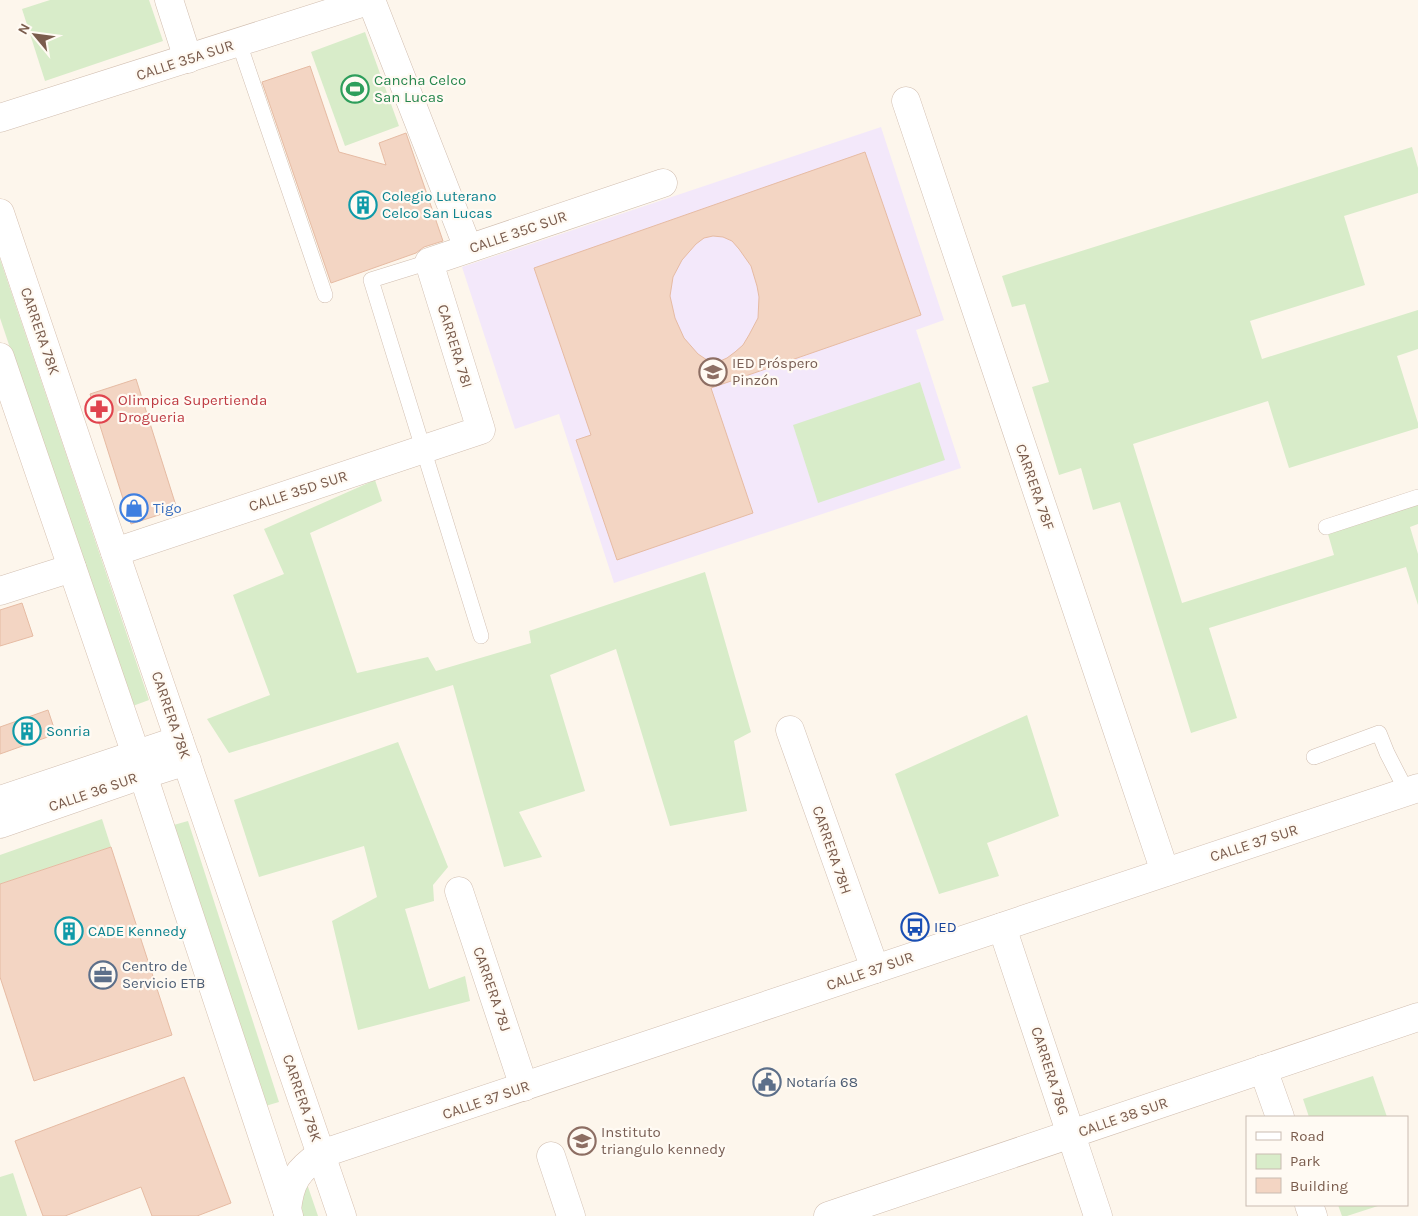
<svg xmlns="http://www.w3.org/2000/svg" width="1418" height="1216" font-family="Karla,sans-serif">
<rect width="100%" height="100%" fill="#fdf6ec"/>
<path fill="#f3e8fa" d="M881 127 944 320 916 330 961 468 614 583 559 414 515 429 462 267Z"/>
<g fill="#d8ecc9">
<path d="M50 0H149L163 41 45 81 22 9Z"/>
<path d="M365 32 399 126 345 146 311 52Z"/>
<path d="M1412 147 1418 168V193L1344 216 1365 285 1250 321 1262 359 1418 310V349L1397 356 1418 423V428L1289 468 1268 401 1133 444 1182 603 1334 555 1326 527 1418 498V524L1410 527 1418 554V605L1406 567 1209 628 1237 718 1191 733 1120 502 1093 510 1081 468 1059 475 1032 387 1049 382 1025 304 1012 307 1002 276Z"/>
<path d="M0 259 149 700 130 707 0 318Z"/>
<path d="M920 382 945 460 818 503 793 425Z"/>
<path d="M375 480 382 501 310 533 357 673 428 657 436 671 531 643 529 631 705 572 751 732 734 741 747 811 670 826 616 649 550 675 585 791 519 812 542 857 504 867 453 685 229 753 207 719 270 695 233 595 284 574 264 529Z"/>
<path d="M1027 715 1059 816 987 843 999 876 939 894 895 774Z"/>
<path d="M398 742 448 867 433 885 434 901 405 909 429 989 465 976 470 1001 358 1030 332 921 377 897 364 846 259 877 234 800Z"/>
<path d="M102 819 111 847 0 884V855Z"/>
<path d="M188 821 279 1102 262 1107 170 826Z"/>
<path d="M1373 1076 1387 1117H1309L1303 1099Z"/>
<path d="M13 1173 27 1216H0V1177Z"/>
<path d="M306 1181 318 1216H299Z"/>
<path d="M1338 1205H1381L1347 1216H1342Z"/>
</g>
<g fill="#f3d5c3" stroke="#e6bba3" fill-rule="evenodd">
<path d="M310 66 339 152 386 165 379 143 406 133 443 241 424 247 416 253 331 283 262 82Z"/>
<path d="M865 152 921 315 711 388 753 513 617 560 576 440 591 435 534 268ZM713 236 723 237 732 241 739 249 751 266 757 286 759 297 758 318 749 335 743 345 735 352 727 358 718 362 707 360 698 354 684 338 675 318 670 296 673 277 682 260 696 244 704 238Z"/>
<path d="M136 379 177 509 131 524 90 394Z"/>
<path d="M22 603 33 636 0 646V610Z"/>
<path d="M48 710 56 734 0 754V727Z"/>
<path d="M111 847 172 1035 34 1081 0 977V884Z"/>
<path d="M184 1077 231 1203 197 1216H152L141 1187 65 1216H43L15 1141Z"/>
</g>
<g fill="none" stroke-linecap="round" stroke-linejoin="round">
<g stroke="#d1beb0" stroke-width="16">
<g id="service">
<path d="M239 43 325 295"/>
<path d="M429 262 371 280 481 636"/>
<path d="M1326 527 1418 497"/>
<path d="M1314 757 1379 733 1387 753 1407 792"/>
</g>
</g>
<g stroke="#d1beb0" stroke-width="29">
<g id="minor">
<path d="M169 0 188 59"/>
<path d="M906 101 1165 872"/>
<path d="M0 118 371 0 468 248"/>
<path d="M115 552 481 430 429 262 663 183"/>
<path d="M0 591 72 568"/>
<path d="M790 730 875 969"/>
<path d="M459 891 524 1087"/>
<path d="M1002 927 1098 1216"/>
<path d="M1263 1069 1280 1117"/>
<path d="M551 1156 571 1216"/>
<path d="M1309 1205 1313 1216"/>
<path d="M828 1216 1418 1017"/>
</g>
</g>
<g stroke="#d1beb0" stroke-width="29">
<g id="tertiary">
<path d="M0 800 179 740"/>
<path d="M0 824 127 780 187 761"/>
<path d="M321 1154 1418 788"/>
</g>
</g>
<g stroke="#d6c0b0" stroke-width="29">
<g id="secondary">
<path d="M0 213 83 459 342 1216"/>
<path d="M0 357 143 775 289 1216"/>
<path d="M287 1210C290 1181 298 1170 321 1154"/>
</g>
</g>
<use href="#service" stroke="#fff" stroke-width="15"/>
<use href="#minor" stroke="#fff" stroke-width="28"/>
<use href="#tertiary" stroke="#fff" stroke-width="28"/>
<use href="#secondary" stroke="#fff" stroke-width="28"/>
</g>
<defs>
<g id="stadium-ring" transform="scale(1.4375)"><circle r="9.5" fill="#fffaf3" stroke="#2e9e5b" stroke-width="1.5"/><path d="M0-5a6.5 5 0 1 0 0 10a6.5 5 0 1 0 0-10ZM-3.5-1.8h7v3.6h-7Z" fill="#2e9e5b"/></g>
<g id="building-ring" transform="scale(1.4375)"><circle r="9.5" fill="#fffaf3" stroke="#0f9aa8" stroke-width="1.5"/><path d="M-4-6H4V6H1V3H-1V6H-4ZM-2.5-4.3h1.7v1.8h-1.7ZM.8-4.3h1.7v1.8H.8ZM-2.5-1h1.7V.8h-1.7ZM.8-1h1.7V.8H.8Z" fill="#0f9aa8"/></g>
<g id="school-ring" transform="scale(1.4375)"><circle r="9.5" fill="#fffaf3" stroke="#8d6e63" stroke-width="1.5"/><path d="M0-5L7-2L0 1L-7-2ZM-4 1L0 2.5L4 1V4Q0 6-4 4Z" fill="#8d6e63"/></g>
<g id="pharmacy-ring" transform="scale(1.4375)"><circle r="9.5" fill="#fffaf3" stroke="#e0444e" stroke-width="1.5"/><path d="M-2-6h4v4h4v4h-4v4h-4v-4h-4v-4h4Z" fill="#e0444e"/></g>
<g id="shop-ring" transform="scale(1.4375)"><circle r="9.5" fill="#fffaf3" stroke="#3f7fe0" stroke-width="1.5"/><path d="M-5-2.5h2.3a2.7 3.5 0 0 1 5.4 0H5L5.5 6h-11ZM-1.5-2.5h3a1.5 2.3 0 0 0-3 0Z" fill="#3f7fe0"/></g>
<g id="bus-ring" transform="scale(1.4375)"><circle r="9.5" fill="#fffaf3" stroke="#1a4fb4" stroke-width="1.5"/><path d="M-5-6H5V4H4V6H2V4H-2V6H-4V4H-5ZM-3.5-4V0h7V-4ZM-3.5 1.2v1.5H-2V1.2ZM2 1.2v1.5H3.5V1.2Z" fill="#1a4fb4"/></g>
<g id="office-ring" transform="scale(1.4375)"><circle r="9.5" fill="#fffaf3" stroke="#5c6f8a" stroke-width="1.5"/><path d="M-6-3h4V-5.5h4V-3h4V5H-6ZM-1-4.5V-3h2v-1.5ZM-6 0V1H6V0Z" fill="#5c6f8a"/></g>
<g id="civic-ring" transform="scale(1.4375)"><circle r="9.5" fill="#fffaf3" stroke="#5c6f8a" stroke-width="1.5"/><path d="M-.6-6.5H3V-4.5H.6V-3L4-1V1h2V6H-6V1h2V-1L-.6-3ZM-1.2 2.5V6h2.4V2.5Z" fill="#5c6f8a"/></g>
</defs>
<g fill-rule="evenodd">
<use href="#stadium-ring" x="355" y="89"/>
<use href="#building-ring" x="363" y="205"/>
<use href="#school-ring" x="713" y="372"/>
<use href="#pharmacy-ring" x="99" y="409"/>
<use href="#shop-ring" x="134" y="508"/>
<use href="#building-ring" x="27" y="731"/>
<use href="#bus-ring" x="915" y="927"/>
<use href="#building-ring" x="69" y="931"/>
<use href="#office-ring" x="103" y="975"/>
<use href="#civic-ring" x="767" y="1082"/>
<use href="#school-ring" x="582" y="1141"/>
</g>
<g text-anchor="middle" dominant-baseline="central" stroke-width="4.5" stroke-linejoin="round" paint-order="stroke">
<g font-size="15" fill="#7a5c4d" stroke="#fffaf3">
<text transform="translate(185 60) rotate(-18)">CALLE 35A SUR</text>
<text transform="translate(518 232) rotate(-19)">CALLE 35C SUR</text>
<text transform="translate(40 331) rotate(71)">CARRERA 78K</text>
<text transform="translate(455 346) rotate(73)">CARRERA 78I</text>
<text transform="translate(1035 487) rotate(71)">CARRERA 78F</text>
<text transform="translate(298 491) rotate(-18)">CALLE 35D SUR</text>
<text transform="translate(171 715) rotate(71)">CARRERA 78K</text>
<text transform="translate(93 792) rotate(-19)">CALLE 36 SUR</text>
<text transform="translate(1254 843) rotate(-18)">CALLE 37 SUR</text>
<text transform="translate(832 850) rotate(71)">CARRERA 78H</text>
<text transform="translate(870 971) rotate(-19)">CALLE 37 SUR</text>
<text transform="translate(492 989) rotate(71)">CARRERA 78J</text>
<text transform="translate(1050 1071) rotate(72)">CARRERA 78G</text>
<text transform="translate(302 1098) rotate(71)">CARRERA 78K</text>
<text transform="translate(486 1100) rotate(-19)">CALLE 37 SUR</text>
<text transform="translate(1123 1117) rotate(-19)">CALLE 38 SUR</text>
</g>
<g font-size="15" fill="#27864d" stroke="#fffaf3" text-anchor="start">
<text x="374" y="80">Cancha Celco<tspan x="374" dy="17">San Lucas</tspan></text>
</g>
<g font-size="15" fill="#0d838f" stroke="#fffaf3" text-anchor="start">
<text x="382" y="196">Colegio Luterano<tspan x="382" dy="17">Celco San Lucas</tspan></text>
<text x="46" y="731">Sonria</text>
<text x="88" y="931">CADE Kennedy</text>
</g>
<g font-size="15" fill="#785e54" stroke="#fffaf3" text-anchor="start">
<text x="732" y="363">IED Próspero<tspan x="732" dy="17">Pinzón</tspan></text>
<text x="601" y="1132">Instituto<tspan x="601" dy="17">triangulo kennedy</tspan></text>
</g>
<g font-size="15" fill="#be3a42" stroke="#fffaf3" text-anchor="start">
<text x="118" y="400">Olimpica Supertienda<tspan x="118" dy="17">Drogueria</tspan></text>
</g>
<g font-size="15" fill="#366cbe" stroke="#fffaf3" text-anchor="start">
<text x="153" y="508">Tigo</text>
</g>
<g font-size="15" fill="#164399" stroke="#fffaf3" text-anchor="start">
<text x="934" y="927">IED</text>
</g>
<g font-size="15" fill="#4e5e75" stroke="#fffaf3" text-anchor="start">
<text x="122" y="966">Centro de<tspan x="122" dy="17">Servicio ETB</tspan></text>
<text x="786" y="1082">Notaría 68</text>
</g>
</g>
<rect x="1246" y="1116" width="162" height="90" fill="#fffaf3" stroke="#cabbb1"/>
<rect x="1256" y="1132" width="25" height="8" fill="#ffffff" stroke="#cabbb1"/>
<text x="1290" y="1141" font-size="15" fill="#7a5c4d">Road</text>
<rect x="1256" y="1154" width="25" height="15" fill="#d8ecc9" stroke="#cabbb1"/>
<text x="1290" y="1166" font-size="15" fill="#7a5c4d">Park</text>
<rect x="1256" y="1178" width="25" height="15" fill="#f3d5c3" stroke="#cabbb1"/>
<text x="1290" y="1191" font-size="15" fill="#7a5c4d">Building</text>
<g transform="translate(35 35) rotate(299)" stroke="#fffaf3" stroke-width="4" paint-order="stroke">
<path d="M0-4L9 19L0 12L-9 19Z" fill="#7a5c4d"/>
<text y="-8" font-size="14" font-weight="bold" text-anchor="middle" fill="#7a5c4d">N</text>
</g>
</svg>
